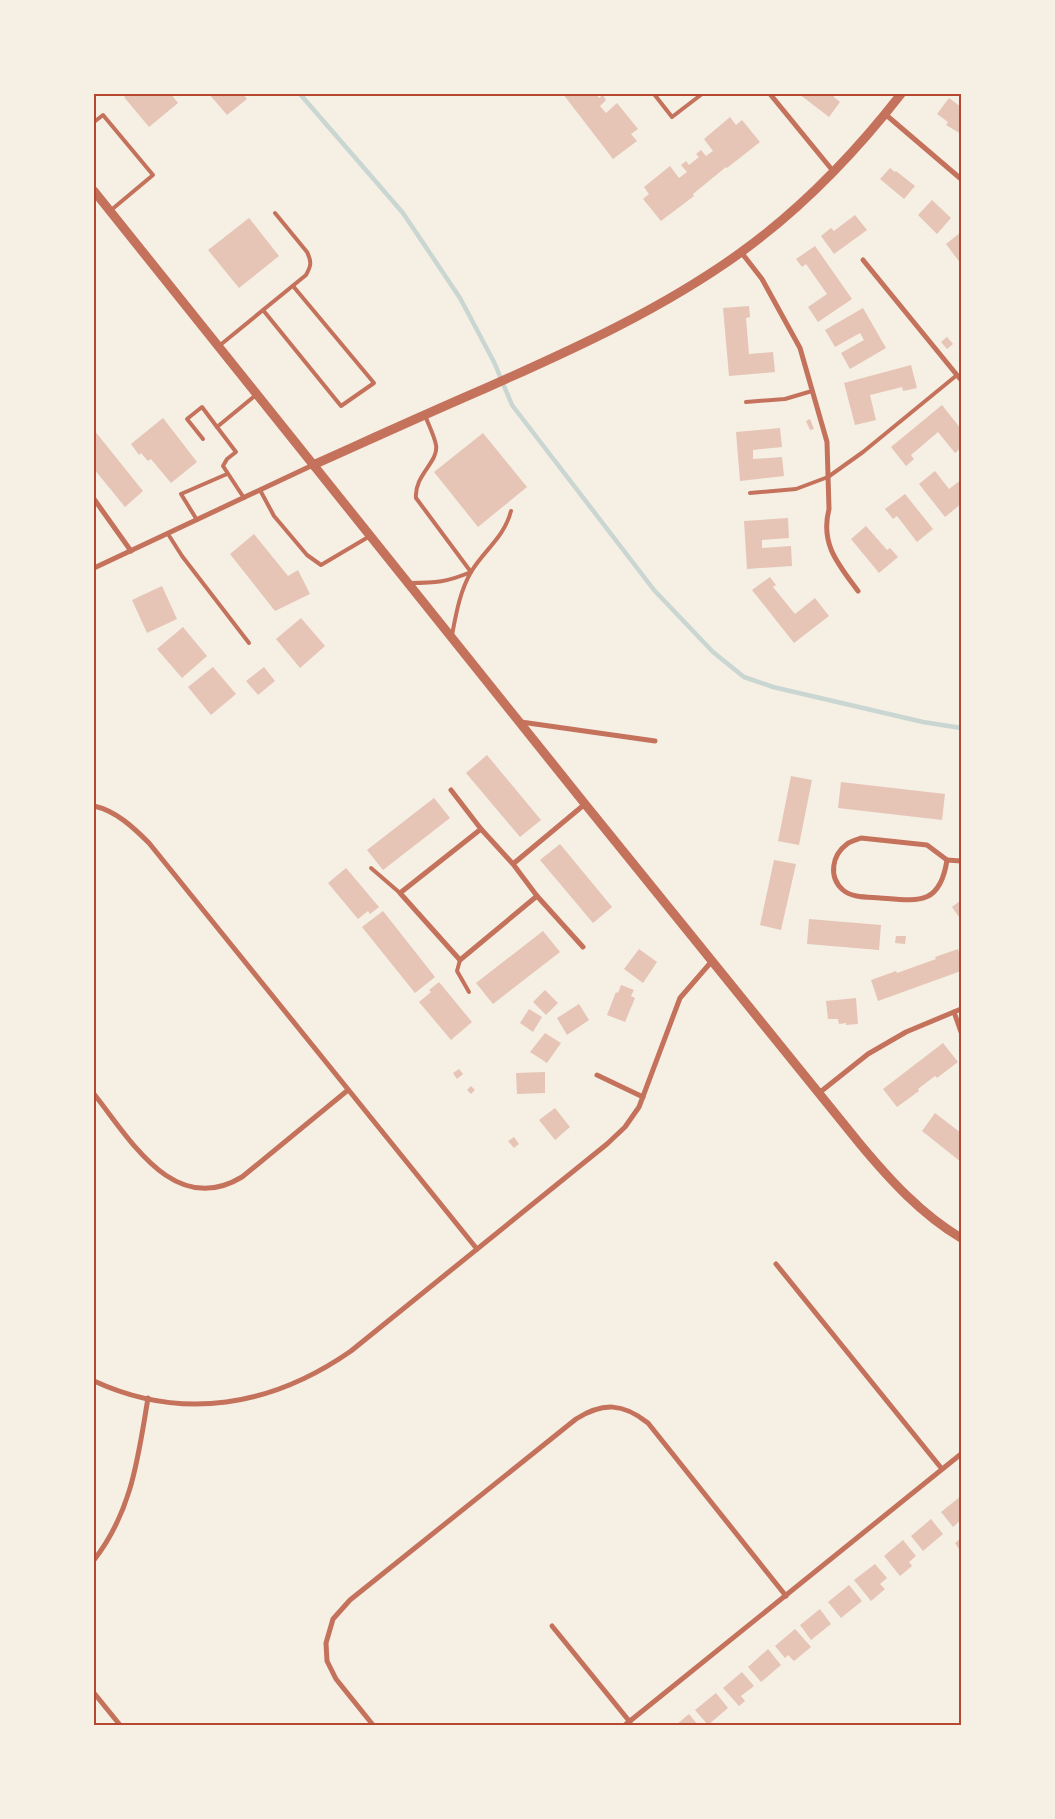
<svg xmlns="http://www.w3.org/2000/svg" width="1055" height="1819" font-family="'IBM Plex Sans',sans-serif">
<rect width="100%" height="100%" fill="#f6efe4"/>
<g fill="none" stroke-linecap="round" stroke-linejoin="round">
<path stroke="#c9d6d2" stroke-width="4.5" d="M300 94 403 213 460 298 494 362 512 405 654 590 713 652 744 677 773 687 923 722 961 728"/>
</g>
<g fill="#e6c5b7">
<path d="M128 94H171L178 103 149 127 124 97Z"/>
<path d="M209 94H243L247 99 227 115Z"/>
<path d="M563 94H596L599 98 603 95 606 100 600 106 606 113 617 103 638 129 631 134 637 141 613 159Z"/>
<path d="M799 94H834V97L840 102 829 117Z"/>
<path d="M949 98 961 107V134L946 125 948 122 937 114Z"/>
<path d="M730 117 736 125 742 120 760 142 727 168 726 167 693 194 694 196 661 221 643 199 649 194 644 187 670 166 679 178 687 172 681 165 686 161 689 165 699 157 696 154 701 150 706 156 713 151 704 139Z"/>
<path d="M890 168 895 172 896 171 915 186 904 199 880 179Z"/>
<path d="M932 200 951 218 937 234 918 215Z"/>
<path d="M855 215 867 230 834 254 821 236 831 228 834 231Z"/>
<path d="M249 218 279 256 239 288 208 250Z"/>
<path d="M961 232V264L946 244Z"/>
<path d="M815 246 852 299 818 322 808 307 827 294 806 264 802 267 796 259Z"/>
<path d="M749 306 750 317 746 318 749 354 773 352 775 372 729 376 723 308Z"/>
<path d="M863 308 886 348 850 369 841 353 864 340 860 333 835 347 825 330Z"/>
<path d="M947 337 953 344 947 349 941 342Z"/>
<path d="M911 365 917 388 903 391 902 387 870 395 876 420 855 425 844 383Z"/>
<path d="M942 405 961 429V448L955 453 938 432 911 455 914 459 906 466 891 447Z"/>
<path d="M163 418 197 462 171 483 151 459 148 461 141 453 139 455 131 444Z"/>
<path d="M810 419 814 429 810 430 806 421Z"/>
<path d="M780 428 782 447 753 450V459L782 457 784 476 740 481 736 432Z"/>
<path d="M94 430 143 491 125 507 94 469Z"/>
<path d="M483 433 527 487 478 527 434 472Z"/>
<path d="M935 471 949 489 961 480V504L945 517 919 484Z"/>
<path d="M905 494 933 529 917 542 897 516 893 519 885 509Z"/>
<path d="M788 518 789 538 762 540V548L791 546 792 566 747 569 744 521Z"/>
<path d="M866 526 887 550 890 548 898 557 879 573 851 539Z"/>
<path d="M254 534 288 576 298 570 310 594 275 611 230 554Z"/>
<path d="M770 577 776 585 773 587 795 614 815 598 829 616 794 643 752 590Z"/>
<path d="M162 586 177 619 147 633 132 600Z"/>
<path d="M301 618 325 646 300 668 276 639Z"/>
<path d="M183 627 207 656 182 678 157 649Z"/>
<path d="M213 667 236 694 211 715 188 687Z"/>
<path d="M264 667 275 681 258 695 246 681Z"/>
<path d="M487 755 541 820 520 837 466 773Z"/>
<path d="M791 776 812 780 799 845 778 841Z"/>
<path d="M841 782 945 794 942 820 838 808Z"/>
<path d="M434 798 450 818 383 870 367 850Z"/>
<path d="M560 844 612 907 593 923 540 860Z"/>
<path d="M774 860 796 864 781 930 760 925Z"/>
<path d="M346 868 379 907 370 914 368 911 358 919 328 883Z"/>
<path d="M961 900V920L952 907Z"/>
<path d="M383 911 435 977 415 993 362 927Z"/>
<path d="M809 919 881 925 879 950 807 944Z"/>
<path d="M543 931 560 952 493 1004 476 983Z"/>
<path d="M896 936H906L905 944 895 943Z"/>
<path d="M639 949 657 962 643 983 624 969Z"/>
<path d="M958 949 961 958V971L878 1001 871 980 896 971 897 973 936 959 935 957Z"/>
<path d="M439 982 472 1022 451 1040 419 1002 431 992 429 990Z"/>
<path d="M621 985 634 990 631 996 635 998 625 1022 607 1015 616 992 618 993Z"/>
<path d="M545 990 558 1003 546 1015 533 1002Z"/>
<path d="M856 998 858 1024 846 1025V1023L839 1024 838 1019H828L826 1001Z"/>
<path d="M579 1004 589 1020 567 1035 557 1018Z"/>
<path d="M529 1009 542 1017 533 1032 520 1023Z"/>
<path d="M545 1033 561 1043 547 1063 530 1052Z"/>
<path d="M943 1043 958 1062 937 1078 935 1076 918 1089 919 1091 897 1107 883 1089Z"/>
<path d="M459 1069 463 1074 457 1079 453 1073Z"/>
<path d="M545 1072V1093L517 1094 516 1073Z"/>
<path d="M471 1086 475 1090 471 1094 467 1090Z"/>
<path d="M555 1108 570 1127 555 1140 539 1120Z"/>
<path d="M935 1113 961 1133V1162L922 1131Z"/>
<path d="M514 1137 519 1144 514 1148 508 1141Z"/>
<path d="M961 1496V1520L953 1527 941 1512Z"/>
<path d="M931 1519 943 1534 923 1551 911 1536Z"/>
<path d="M961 1538V1552L955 1543Z"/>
<path d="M903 1540 916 1556 909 1562 912 1566 900 1576 884 1556Z"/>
<path d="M875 1564 887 1578 880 1584 885 1589 871 1601 854 1580Z"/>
<path d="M849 1585 862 1601 841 1618 828 1602Z"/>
<path d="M820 1609 831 1624 811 1640 800 1625Z"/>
<path d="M795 1629 811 1647 794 1661 788 1655 785 1658 775 1646Z"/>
<path d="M768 1649 781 1665 761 1682 748 1667Z"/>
<path d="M742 1672 754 1686 741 1696 745 1701 739 1706 723 1688Z"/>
<path d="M716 1693 728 1708 708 1725 695 1710Z"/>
<path d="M689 1714 698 1725H676Z"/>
</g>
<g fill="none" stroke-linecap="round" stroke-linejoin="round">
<g stroke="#c5725c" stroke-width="4">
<path d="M654 94 672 117 702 94"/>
<path d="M94 122 103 115 153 175 110 211"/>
<path d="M263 310 341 406 374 383 293 286"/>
<path d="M219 346 306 275C311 266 312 262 307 252L275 213"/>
<path d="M746 402 785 399 812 391"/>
<path d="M425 415C428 424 434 435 436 445 439 462 414 475 416 498L471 572"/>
<path d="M203 439 187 419 202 407 217 427"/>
<path d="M260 490 274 516 307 555 321 565 370 536"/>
<path d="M750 493 796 489 828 477 863 452 957 375"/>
<path d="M244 498 223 466 227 459 236 452 217 427 257 394"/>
<path d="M197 520 181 494 227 474"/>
<path d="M168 534 182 556 249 643"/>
<path d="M410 583C436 583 447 582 471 572"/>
<path d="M452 635C456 614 460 591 471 572 484 550 504 538 511 511"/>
<path d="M371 868 400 893"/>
<path d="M460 960 457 971 469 992"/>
</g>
<g stroke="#c5725c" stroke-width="5">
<path d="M770 94 833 171"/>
<path d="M885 114 961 179"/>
<path d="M741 252 762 279 800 348 827 442 829 509C820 544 838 564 858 591"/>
<path d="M863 260 961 380"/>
<path d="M94 499 131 551"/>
<path d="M94 568 313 465"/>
<path d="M521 722 655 741"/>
<path d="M451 790 481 829 513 864 537 896 583 947"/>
<path d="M94 806C116 811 133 827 149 843L477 1249"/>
<path d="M481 829 400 893 460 960 537 896"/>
<path d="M861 838 927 845 947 860C940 906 918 901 880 898 868 897 852 898 843 890 828 877 832 855 847 844 851 841 856 840 861 838Z"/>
<path d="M947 860 961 861"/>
<path d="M513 864 585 804"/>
<path d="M954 1012 961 1032"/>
<path d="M597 1075 643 1097"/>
<path d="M819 1093 868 1054 906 1032 961 1009"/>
<path d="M94 1094C130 1139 174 1218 242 1177L348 1090"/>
<path d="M776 1264 942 1469"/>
<path d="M94 1381C183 1422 272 1406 351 1351L607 1144 625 1127 639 1107 680 998 712 961"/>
<path d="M94 1560C132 1511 138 1458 148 1398"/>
<path d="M552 1626 630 1722"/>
<path d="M94 1693 120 1725"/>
<path d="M373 1725 336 1679 327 1661 326 1643 333 1619 350 1600 576 1419C603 1402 623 1403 648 1423L786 1596"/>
<path d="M625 1725 961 1454"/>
</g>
<g stroke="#c5725c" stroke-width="9">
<path d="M94 191 585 804 860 1144C890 1180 921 1214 961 1238"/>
<path d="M313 465C371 439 428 413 486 388 574 349 662 309 740 253 801 209 855 153 901 94"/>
</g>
</g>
<rect width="1055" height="1819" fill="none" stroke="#f6efe4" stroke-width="190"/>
<rect x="95" y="95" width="865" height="1629" fill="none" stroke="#b5482f" stroke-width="2"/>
</svg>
